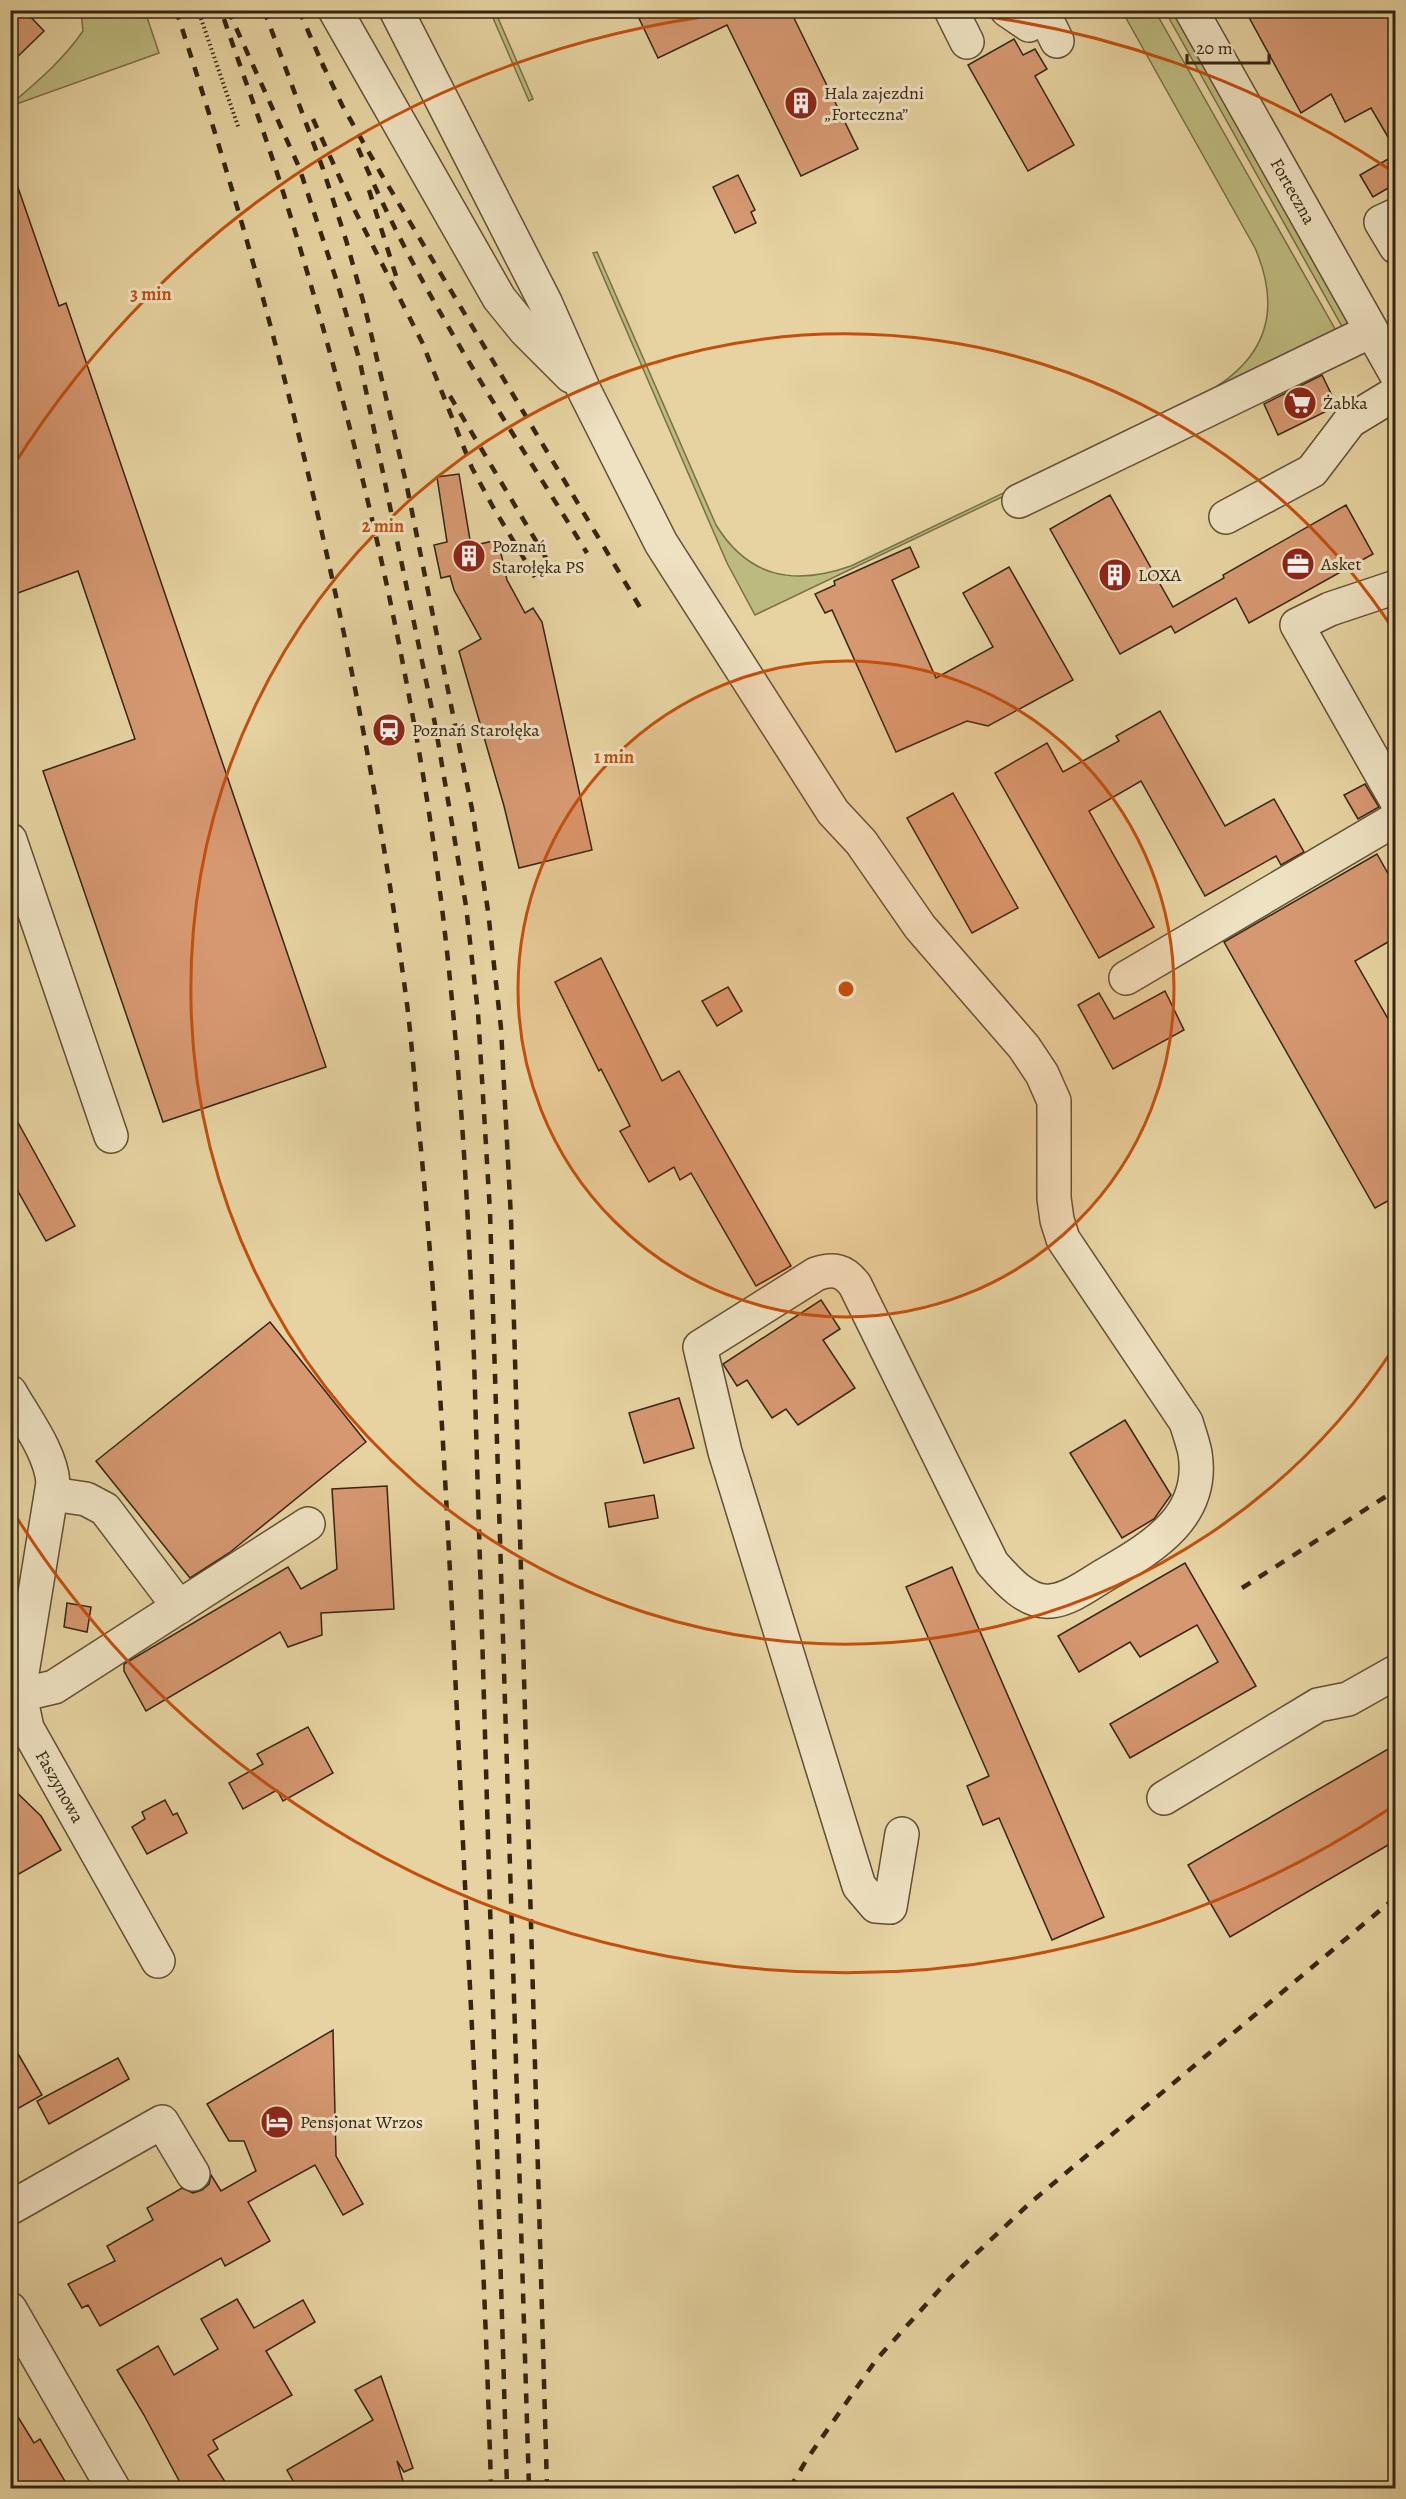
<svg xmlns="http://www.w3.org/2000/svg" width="1406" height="2499" font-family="Alegreya,serif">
<rect width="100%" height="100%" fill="#e6d3a1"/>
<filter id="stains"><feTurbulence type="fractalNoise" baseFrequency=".00333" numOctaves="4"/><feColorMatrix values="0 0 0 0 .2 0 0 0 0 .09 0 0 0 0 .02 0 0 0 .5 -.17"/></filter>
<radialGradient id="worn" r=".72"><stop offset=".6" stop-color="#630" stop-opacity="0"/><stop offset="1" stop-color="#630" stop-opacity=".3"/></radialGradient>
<g fill="#bdba7f" stroke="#797048" stroke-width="1.5">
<path d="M81 11H145L159 53 11 106V104C38 81 63 60 83 31Z"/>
<path d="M490 11H495L533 99 529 101Z"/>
<path d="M1122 11H1155L1339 336 755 615 727 563 593 253 597 252 716 525C749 578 794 586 851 566L1212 393 1211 390C1268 356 1281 308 1255 248Z"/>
<path d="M1165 11H1174L1348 320 1344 330Z"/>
</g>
<g fill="#d69871" stroke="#352512" stroke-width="1.5">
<path d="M10 10H24L44 31 10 64Z"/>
<path d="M635 10H790L858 149 801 176 727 25 658 58Z"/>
<path d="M1245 10H1384L1395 31V149L1371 108 1345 122 1331 94 1301 113Z"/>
<path d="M1014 39 1023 55 1035 49 1047 69 1035 76 1074 145 1028 171 968 65Z"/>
<path d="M1395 155V184L1373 197 1360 175Z"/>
<path d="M738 175 755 210 751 212 756 223 735 233 713 187Z"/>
<path d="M14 176 59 306 66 303 326 1067 163 1122 43 771 135 739 78 571 10 596V177Z"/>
<path d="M1322 375 1337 406 1278 435 1264 404Z"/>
<path d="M459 474 471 546 498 540 507 580 525 613 533 608 542 622 592 850 519 868 504 806 459 651 481 639 454 590 450 576 441 578 434 545 447 542 437 477Z"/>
<path d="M1110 495 1173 607 1224 578 1223 575 1346 505 1373 554 1249 623 1236 598 1175 633 1171 626 1120 654 1050 529Z"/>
<path d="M910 547 919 567 892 580 936 678 993 647 963 593 1009 567 1073 680 988 726 967 721 896 752 832 610 825 613 815 594 835 585 834 581Z"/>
<path d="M1160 711 1225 826 1274 799 1304 852 1281 865 1276 856 1205 896 1141 781 1089 811 1154 927 1099 958 995 773 1047 743 1063 772 1119 741 1116 736Z"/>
<path d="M1365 784 1379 807 1358 819 1344 795Z"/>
<path d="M953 793 1018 908 972 933 907 818Z"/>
<path d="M1377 854 1395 886V938L1355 961 1395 1031V1197L1375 1208 1224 942Z"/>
<path d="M601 958 662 1081 679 1071 791 1266 756 1286 691 1173 680 1180 674 1167 649 1182 620 1131 630 1126 601 1069 599 1071 555 982Z"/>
<path d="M728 987 742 1011 717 1026 702 1001Z"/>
<path d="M1165 991 1184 1030 1113 1069 1078 1005 1099 993 1114 1019Z"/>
<path d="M10 1108 75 1226 46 1241 10 1177Z"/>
<path d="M821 1300 840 1329 823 1340 855 1388 798 1425 786 1409 772 1418 747 1380 737 1386 723 1364Z"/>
<path d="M270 1322 366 1442 229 1553 190 1578 96 1461Z"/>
<path d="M679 1398 694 1448 644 1463 629 1413Z"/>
<path d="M1125 1420 1171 1495 1154 1519 1122 1538 1070 1453Z"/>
<path d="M387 1486 394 1609 321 1613 322 1635 288 1647 280 1632 146 1711 124 1671V1664L288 1567 301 1589 337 1569 332 1489Z"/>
<path d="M654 1495 658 1518 609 1527 605 1503Z"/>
<path d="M1185 1563 1256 1686 1130 1758 1110 1724 1218 1662 1197 1625 1140 1657 1130 1642 1079 1672 1058 1636Z"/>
<path d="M952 1567 1104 1917 1052 1940 999 1818 983 1825 967 1786 989 1776 906 1587Z"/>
<path d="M67 1603 91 1607 87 1632 64 1627Z"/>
<path d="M308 1727 333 1773 283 1801 277 1790 243 1809 229 1783 263 1764 257 1754Z"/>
<path d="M1395 1745V1841L1230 1937 1188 1865Z"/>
<path d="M10 1786 41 1816 61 1850 10 1879Z"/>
<path d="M165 1800 173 1815 177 1813 187 1833 147 1854 132 1827 145 1819 142 1812Z"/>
<path d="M333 2030 336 2156 363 2204 343 2215 315 2165 248 2202 270 2241 225 2266 221 2258 100 2326 88 2305 82 2308 68 2284 115 2261 107 2246 153 2220 147 2208 182 2188 193 2193 202 2190 209 2184 211 2175 221 2191 256 2171 244 2141H229L207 2104Z"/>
<path d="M10 2040 42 2095 10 2113Z"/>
<path d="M118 2058 129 2079 49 2124 37 2101Z"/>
<path d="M237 2299 254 2328 303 2300 315 2322 266 2351 292 2395 213 2440 218 2449 208 2455 229 2488H183L144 2415 117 2370 158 2346 174 2375 218 2349 201 2319Z"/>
<path d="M381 2376 413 2468 404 2472 397 2461 405 2488H297L287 2470 373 2420 355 2390Z"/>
<path d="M10 2404 34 2443 40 2439 69 2488H10Z"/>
</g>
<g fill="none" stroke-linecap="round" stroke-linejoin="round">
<g stroke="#615036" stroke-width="36">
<g id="minor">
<path d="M335 10 499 298 525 330 571 376"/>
<path d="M396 10 545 302 583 388 661 543 833 812 861 842 920 927 1024 1047 1042 1074 1054 1101V1198L1057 1220 1063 1239 1186 1422C1189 1432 1193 1443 1195 1453 1205 1515 1155 1546 1108 1573 1092 1582 1071 1599 1051 1601 1027 1604 1006 1579 992 1563L855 1285C844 1270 833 1268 816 1274L700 1347 725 1452 859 1886 876 1906 890 1907 902 1834"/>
<path d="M951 10 967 42"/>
<path d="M1007 10 1029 25"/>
<path d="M1042 10 1057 41"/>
<path id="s1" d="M1191 10 1396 374"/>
<path d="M1396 215 1381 222 1396 247"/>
<path d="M1019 501 1371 331"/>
<path d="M1226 517 1312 471 1350 421 1396 393"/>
<path d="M1396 587 1330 609 1297 625 1396 800"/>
<path d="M10 840 111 1136"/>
<path d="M1126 978 1396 819"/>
<path id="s2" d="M10 1392C25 1419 51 1452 53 1483L21 1679 20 1695 27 1728 158 1961"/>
<path d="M52 1494 86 1499 105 1509 179 1607"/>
<path d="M20 1695 54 1687 308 1524"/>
<path d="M1164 1798 1318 1705 1348 1699 1396 1672"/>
<path d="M10 2208 162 2122 193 2174"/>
<path d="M10 2309 113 2488"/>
</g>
</g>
<path stroke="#352512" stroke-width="4" stroke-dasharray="1.5 3" stroke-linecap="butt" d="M198 10 239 129"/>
<use href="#minor" stroke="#efe2c2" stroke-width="33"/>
<g stroke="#352512" stroke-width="4.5" stroke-dasharray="10 10" stroke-linecap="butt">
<path d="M176 10C283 336 362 664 407 1004 412 1045 415 1087 419 1129 439 1330 448 1531 458 1733 469 1985 484 2237 491 2488"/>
<path d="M228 10 299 167 337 282 360 362 435 724 466 906 478 1013 490 1212 529 2488"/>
<path d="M264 10 323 169 346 240 365 308 407 487 472 809 488 911 501 1028 511 1218 547 2488"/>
<path d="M299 10 324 68"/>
<path d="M224 19C244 78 266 136 284 195 338 370 383 548 415 729 453 936 466 1147 474 1358L507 2488"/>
<path d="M322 63 342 105 380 172 641 609"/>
<path d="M313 119 353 207 422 342 472 468 493 507 535 577"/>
<path d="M358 148C418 291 506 421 587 553"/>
<path d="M369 190 397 279"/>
<path d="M450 396 552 568"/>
<path d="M1242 1588 1396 1490"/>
<path d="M790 2488 807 2459 876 2360 950 2278 1030 2203 1396 1897"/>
</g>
</g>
<circle cx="846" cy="989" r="328" fill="#c44f0d" fill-opacity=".12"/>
<g fill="none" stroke="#c44f0d" stroke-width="3">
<circle cx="846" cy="989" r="328"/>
<path d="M1395 1346A655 655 0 1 1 1395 632"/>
<path d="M1389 1809A983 983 0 0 1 12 1510M12 468A983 983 0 0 1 752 11M940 11A983 983 0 0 1 1389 169"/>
</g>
<defs>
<g id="building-disc" transform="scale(1.725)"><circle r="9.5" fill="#8f2418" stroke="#efe2c2"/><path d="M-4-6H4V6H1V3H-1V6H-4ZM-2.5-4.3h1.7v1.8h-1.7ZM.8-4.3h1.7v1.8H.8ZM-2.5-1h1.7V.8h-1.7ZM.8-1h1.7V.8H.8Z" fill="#fff"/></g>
<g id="supermarket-disc" transform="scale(1.725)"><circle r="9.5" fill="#8f2418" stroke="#efe2c2"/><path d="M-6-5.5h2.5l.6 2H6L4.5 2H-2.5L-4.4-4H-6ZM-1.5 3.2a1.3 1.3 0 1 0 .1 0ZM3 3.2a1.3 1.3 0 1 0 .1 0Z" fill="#fff"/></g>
<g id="office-disc" transform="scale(1.725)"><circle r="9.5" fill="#8f2418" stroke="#efe2c2"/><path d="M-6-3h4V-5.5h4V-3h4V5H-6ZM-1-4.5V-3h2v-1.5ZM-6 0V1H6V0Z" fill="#fff"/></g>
<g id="station-disc" transform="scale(1.725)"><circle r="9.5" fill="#8f2418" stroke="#efe2c2"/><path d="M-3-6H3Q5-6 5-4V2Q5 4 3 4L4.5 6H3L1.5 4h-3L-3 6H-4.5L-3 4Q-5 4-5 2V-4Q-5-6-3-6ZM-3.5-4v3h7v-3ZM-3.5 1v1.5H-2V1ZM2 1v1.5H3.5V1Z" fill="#fff"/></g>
<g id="hotel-disc" transform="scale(1.725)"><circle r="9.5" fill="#8f2418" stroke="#efe2c2"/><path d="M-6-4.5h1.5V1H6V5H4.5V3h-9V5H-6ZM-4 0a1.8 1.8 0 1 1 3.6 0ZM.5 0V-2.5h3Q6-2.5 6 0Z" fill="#fff"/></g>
</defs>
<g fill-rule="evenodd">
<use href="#building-disc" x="801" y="103"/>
<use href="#supermarket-disc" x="1300" y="403"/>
<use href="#building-disc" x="469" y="556"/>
<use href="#office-disc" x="1298" y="564"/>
<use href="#building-disc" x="1115" y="575"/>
<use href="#station-disc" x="389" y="730"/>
<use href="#hotel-disc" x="277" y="2122"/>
</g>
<g text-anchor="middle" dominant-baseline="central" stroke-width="6" stroke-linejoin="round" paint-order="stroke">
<g font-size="18" fill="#352512" stroke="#efe2c2" text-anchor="start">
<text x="824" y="93">Hala zajezdni<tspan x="824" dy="21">„Forteczna”</tspan></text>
<text x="1323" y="403">Żabka</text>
<text x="492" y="546">Poznań<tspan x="492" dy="21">Starołęka PS</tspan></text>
<text x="1321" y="564">Asket</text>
<text x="1138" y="575">LOXA</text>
<text x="412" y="730">Poznań Starołęka</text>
<text x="300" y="2122">Pensjonat Wrzos</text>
</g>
<g font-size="18" fill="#352512" stroke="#efe2c2">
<text stroke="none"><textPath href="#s1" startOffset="208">Forteczna</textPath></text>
<text stroke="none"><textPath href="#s2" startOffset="417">Faszynowa</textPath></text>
</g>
</g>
<circle cx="846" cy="989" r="9" fill="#c44f0d" stroke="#efe2c2" stroke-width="3"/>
<g font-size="18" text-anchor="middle" font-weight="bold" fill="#c44f0d" stroke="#efe2c2" stroke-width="6" stroke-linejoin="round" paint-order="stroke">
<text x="151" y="300">3 min</text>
<text x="383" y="532">2 min</text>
<text x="614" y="763">1 min</text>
</g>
<rect width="1406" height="2499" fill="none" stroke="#e6d3a1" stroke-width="36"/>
<rect x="12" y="12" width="1382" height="2475" fill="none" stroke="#352512" stroke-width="3"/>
<rect x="18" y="18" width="1370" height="2463" fill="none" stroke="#352512" stroke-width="1.5"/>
<path d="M1187 54v9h82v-9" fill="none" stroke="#352512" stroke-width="3"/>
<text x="1196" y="54" font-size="18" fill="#352512" stroke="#efe2c2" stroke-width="4.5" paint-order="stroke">20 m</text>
<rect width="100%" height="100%" filter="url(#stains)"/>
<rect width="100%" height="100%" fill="url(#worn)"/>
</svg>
